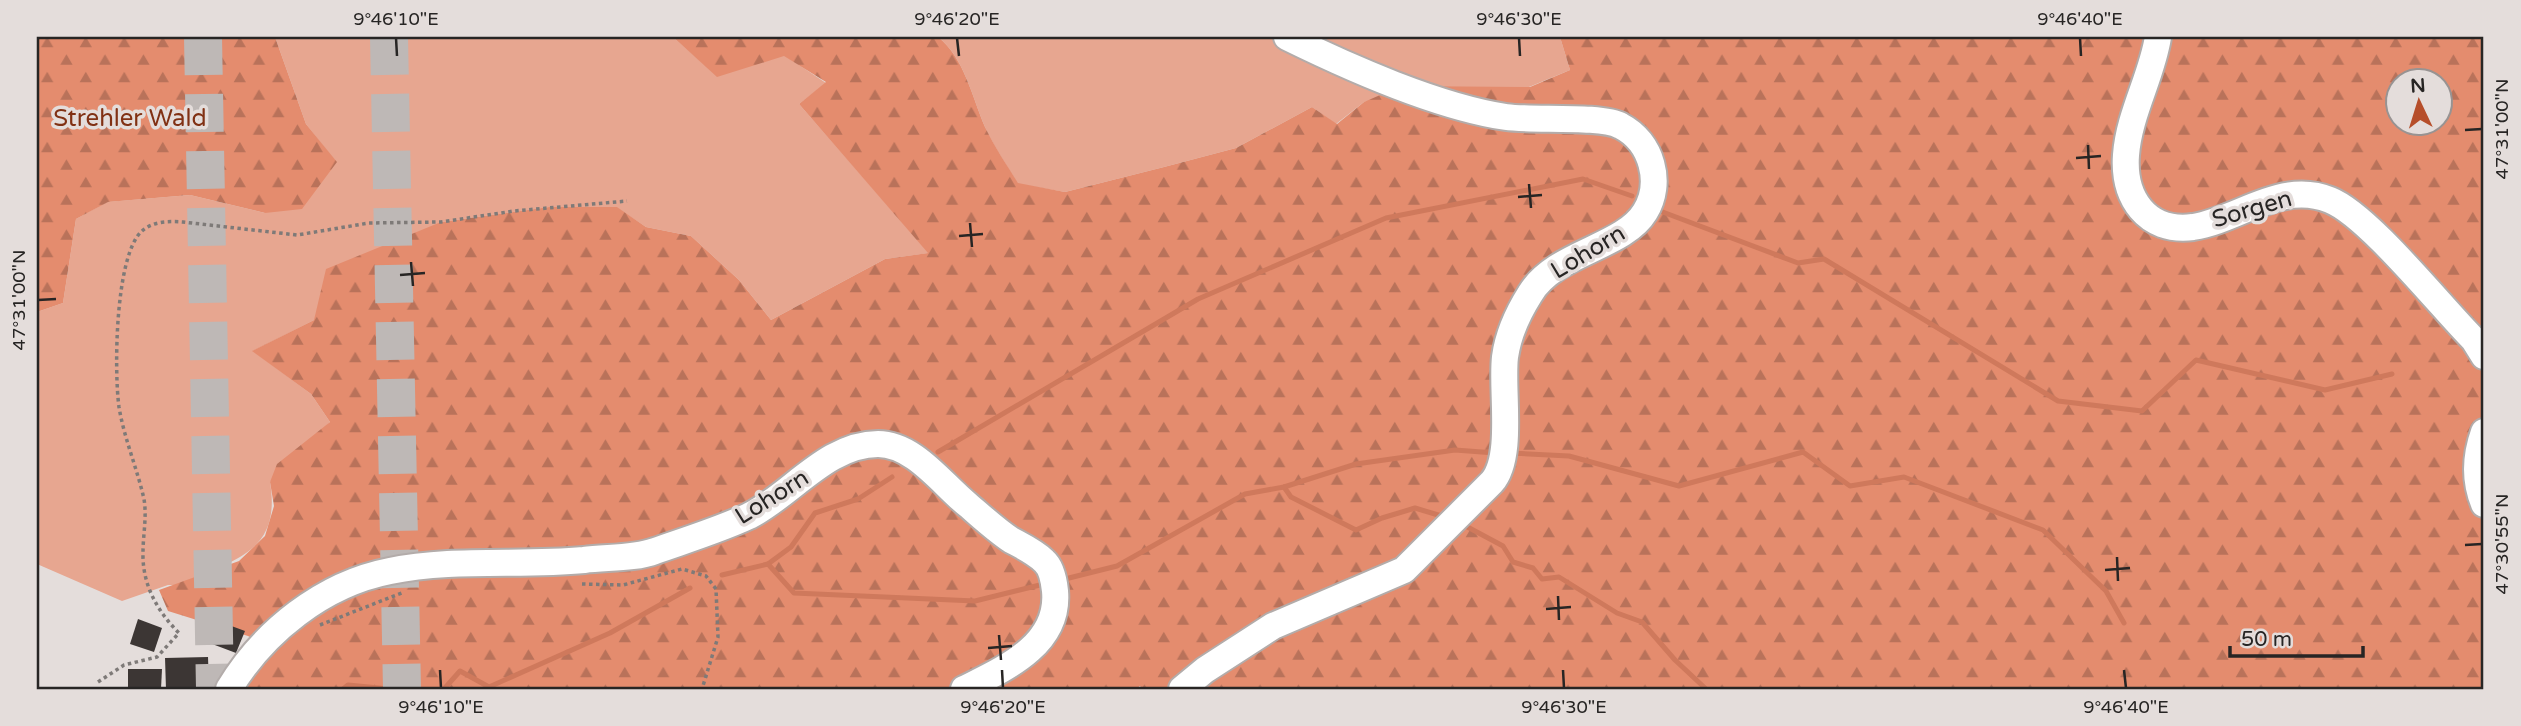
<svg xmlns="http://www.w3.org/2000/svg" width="2521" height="726" font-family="'Varela Round',sans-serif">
<defs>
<pattern id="forest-firs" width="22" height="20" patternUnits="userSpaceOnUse" patternTransform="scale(1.75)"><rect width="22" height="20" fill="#e48c6e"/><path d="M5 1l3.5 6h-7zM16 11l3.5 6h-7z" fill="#b9725a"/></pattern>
</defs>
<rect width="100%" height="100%" fill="#e4dddb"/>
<g fill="#e7a690">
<path d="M275 37H673L717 76 784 55 826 83 799 104 929 253 885 259 771 320 739 280 691 236 646 227 616 207H549L441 222 314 320 253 351 311 394 330 422 270 482C282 554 232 560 178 585H168L122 601 37 564V312L63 303 76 219 107 202 190 195 265 213 336 162 306 124Z"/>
<path d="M938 37H1560L1570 70 1529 87 1446 89 1364 102 1336 124 1312 107 1236 148 1164 167 1065 192 1018 184C1007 165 994 147 985 127 972 97 964 57 938 37Z"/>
</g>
<g fill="url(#forest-firs)" fill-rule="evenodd">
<path d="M37 37H275L306 124 337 162 302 209 265 213 190 195 108 202 76 219 63 303 37 312Z"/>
<path d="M673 37H938C964 57 972 97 985 127 994 146 1007 165 1018 183L1065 192 1164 167 1236 148 1312 107 1337 124 1364 102 1401 86 1530 87 1570 70 1560 37H2484V689H1142L1140 686 1136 689H229L261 643 248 636 168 611 159 590 239 561 265 536 274 506 270 482 277 464 330 422 311 394 252 351 314 320 326 269 441 222 549 207H617L646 227 691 236 739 280 771 320 885 259 928 253 799 104 826 82 784 56 717 77ZM2398 80H2440V122H2398Z"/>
</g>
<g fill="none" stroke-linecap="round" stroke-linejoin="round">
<g stroke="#cf795c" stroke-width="5">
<path d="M1660 211 1798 263 1824 259 2058 401 2142 411 2196 360 2325 390 2392 374"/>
<path d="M938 452 1198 299 1386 218 1583 179 1632 196"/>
<path d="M1511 453 1569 456 1679 486 1803 452 1850 486 1904 477 2043 530 2106 591 2124 623"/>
<path d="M1284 487 1291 497 1356 530 1382 518 1415 508 1445 517"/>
<path d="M1460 523 1503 546 1513 562 1533 568 1542 579 1559 577 1617 613 1642 622 1675 660 1706 689"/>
<path d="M768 564 791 547 815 513 858 499 892 477"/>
<path d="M722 575 768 564 794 593 975 601 1048 583"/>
<path d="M1061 580 1117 566 1245 494 1284 487 1356 464 1455 450 1495 453"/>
<path d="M343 689 348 685 389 689"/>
<path d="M444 689 460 671 489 687 610 633 690 588"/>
</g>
</g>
<g fill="#3c3634">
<path d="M207 617 245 631 236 653 199 639Z"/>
<path d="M138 619 162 628 154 652 130 644Z"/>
<path d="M208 657 209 689H166L165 658Z"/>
<path d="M128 669H162L161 689H128Z"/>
</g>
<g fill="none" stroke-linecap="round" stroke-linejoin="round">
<g stroke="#beb8b6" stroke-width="38" stroke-dasharray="38 19" stroke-linecap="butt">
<path d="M203 37 215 689"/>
<path d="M389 37 402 689"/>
</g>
<g stroke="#b3acaa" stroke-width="30">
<g id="tertiary">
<path d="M2158 37C2152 76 2129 114 2126 155 2123 197 2146 233 2193 227 2239 220 2281 180 2330 200 2368 215 2441 307 2474 340L2484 356"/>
<path d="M2484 432C2475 457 2474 480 2484 504"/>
<path d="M229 689C263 632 323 584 390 571 453 558 520 566 584 560 606 557 634 559 655 551 686 540 719 530 749 516 791 495 827 444 878 444 914 444 942 484 968 505 982 517 996 530 1011 540 1022 546 1035 552 1044 561 1052 568 1054 581 1055 591 1060 645 1004 669 964 689"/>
<path d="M1182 689 1205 670 1273 626 1404 570 1492 482C1514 457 1501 390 1505 357 1508 335 1518 313 1530 294 1555 252 1623 248 1645 212 1663 183 1652 142 1621 126 1601 115 1533 121 1506 117 1439 107 1348 67 1287 37"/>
</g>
</g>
<g stroke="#7e7a78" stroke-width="3.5" stroke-dasharray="3.5 3.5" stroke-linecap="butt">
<path d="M582 584 623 585 682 569 706 576 716 589 718 637 702 689"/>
<path d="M320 625 404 592"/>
<path d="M98 682 124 665 157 657 179 633C157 611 142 584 143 552 143 535 147 517 144 499 137 468 124 438 119 407 114 371 115 255 142 231 153 221 169 221 183 222L297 235 369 223 441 222 514 211 627 201"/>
</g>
<use href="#tertiary" stroke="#fff" stroke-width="26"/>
</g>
<path fill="none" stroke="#272524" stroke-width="2.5" d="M396 38 397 56M957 38 959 56M1519 38 1520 56M2080 38 2081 56M2465 130 2482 129M2088 145 2089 169M2076 158 2101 156M1529 184 1531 208M1518 197 1542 195M970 223 972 247M959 236 983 234M411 262 413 286M400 275 425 273M38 300 56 299M2465 545 2482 544M2117 557 2118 581M2105 570 2130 568M1558 596 1559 620M1546 609 1571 607M999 635 1001 660M988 648 1012 646M440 670 441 688M1002 670 1003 688M1563 670 1564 688M2124 670 2126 688"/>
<g text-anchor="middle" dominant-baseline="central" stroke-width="7" stroke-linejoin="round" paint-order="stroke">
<g font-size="24" fill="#813114" stroke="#e4dddb">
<text x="130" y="118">Strehler Wald</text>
</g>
<g font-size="24" fill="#272524" stroke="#e4dddb">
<text transform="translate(2252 209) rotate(-16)">Sorgen</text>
<text transform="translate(1588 252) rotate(-31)">Lohorn</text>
<text transform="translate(772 497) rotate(-32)">Lohorn</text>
</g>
</g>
<rect width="2521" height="726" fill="none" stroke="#e4dddb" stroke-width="77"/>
<g transform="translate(2419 102) rotate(356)"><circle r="33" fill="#e4dddb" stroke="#989392" stroke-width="2"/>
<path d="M0-5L12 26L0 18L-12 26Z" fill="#b64e2a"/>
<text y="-10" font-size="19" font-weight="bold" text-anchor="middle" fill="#272524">N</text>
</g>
<path d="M2230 646v10h133v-10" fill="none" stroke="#272524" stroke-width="3.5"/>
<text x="2241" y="646" font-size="21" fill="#272524" stroke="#e4dddb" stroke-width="5" paint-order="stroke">50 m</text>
<rect x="38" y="38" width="2444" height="650" fill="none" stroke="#272524" stroke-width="2.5"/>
<g font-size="18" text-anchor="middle" fill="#272524">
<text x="396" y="25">9°46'10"E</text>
<text x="957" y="25">9°46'20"E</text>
<text x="1519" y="25">9°46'30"E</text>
<text x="2080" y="25">9°46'40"E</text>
<text transform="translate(2502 129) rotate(-90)" y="6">47°31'00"N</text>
<text transform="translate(19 300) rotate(-90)" y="6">47°31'00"N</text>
<text transform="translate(2502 544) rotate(-90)" y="6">47°30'55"N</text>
<text x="441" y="713">9°46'10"E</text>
<text x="1003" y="713">9°46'20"E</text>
<text x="1564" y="713">9°46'30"E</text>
<text x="2126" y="713">9°46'40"E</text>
</g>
</svg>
